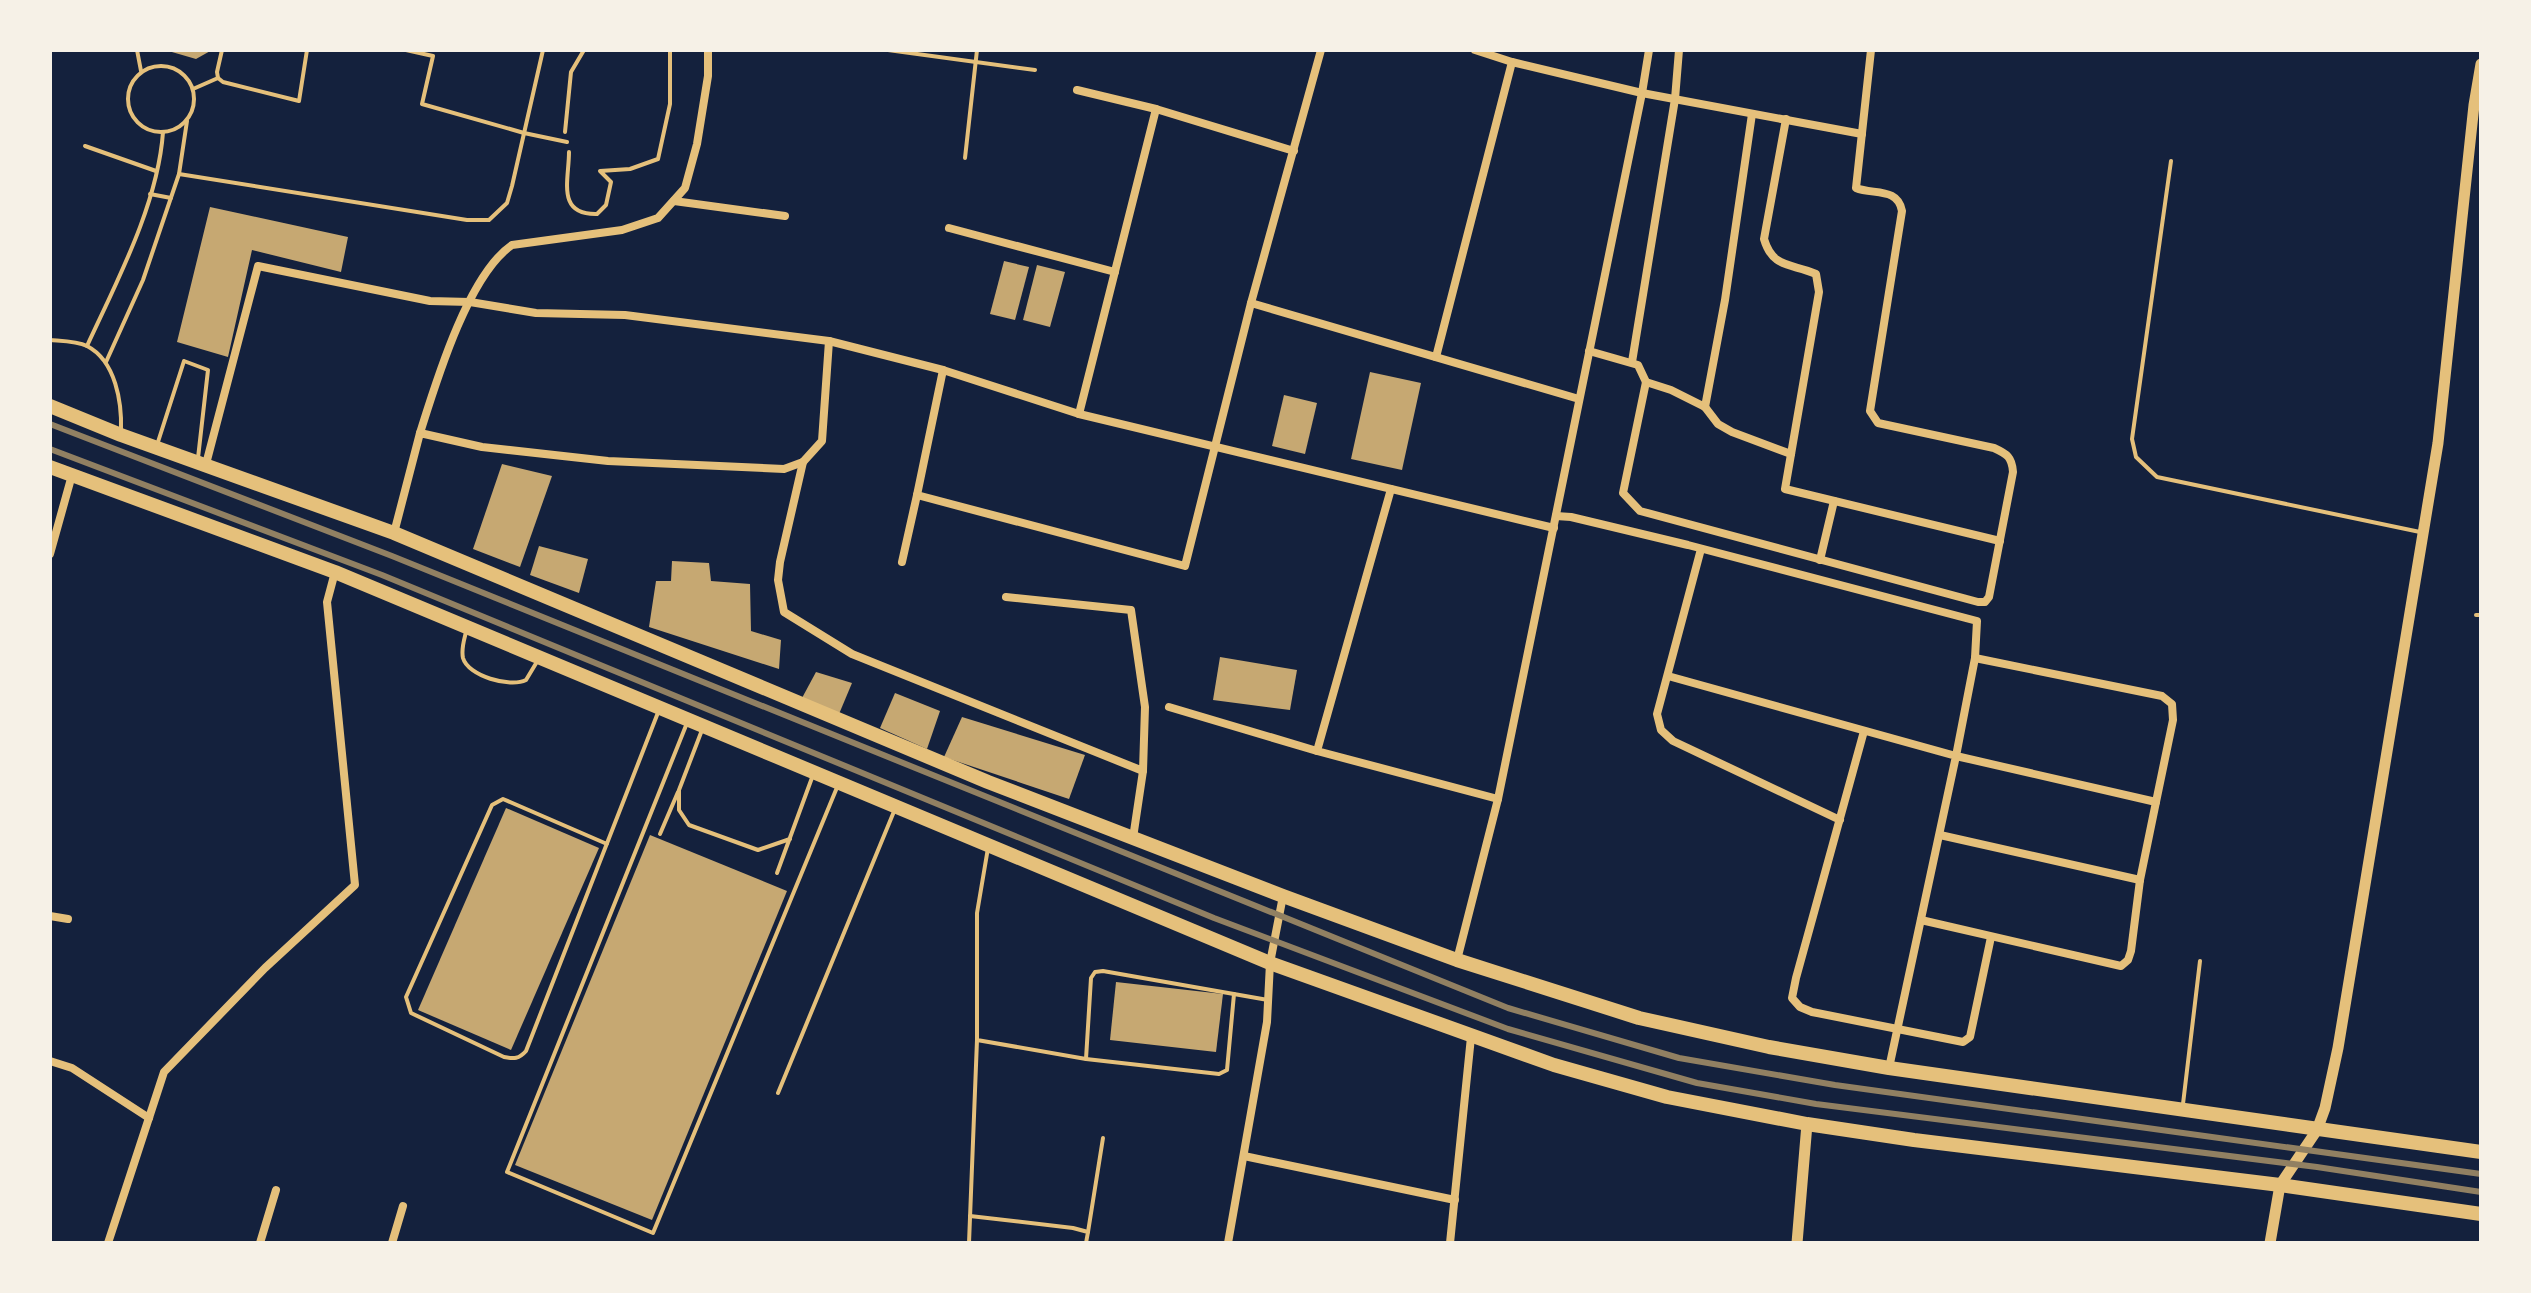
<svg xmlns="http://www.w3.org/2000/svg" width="2531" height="1293" font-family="Manrope,sans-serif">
<rect width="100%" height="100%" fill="#14213d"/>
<g fill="#c6a872">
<path d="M165 50H212L196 59Z"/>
<path d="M210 207 348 237 341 272 252 250 228 357 177 342Z"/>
<path d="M1004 261 1029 267 1015 320 990 314Z"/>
<path d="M1037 265 1065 272 1050 327 1023 320Z"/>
<path d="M1370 372 1421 383 1402 470 1351 459Z"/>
<path d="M1284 395 1317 403 1305 454 1272 446Z"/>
<path d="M502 464 552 476 520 567 473 549Z"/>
<path d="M539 546 588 559 579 593 530 575Z"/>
<path d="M672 561 709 563 711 581 750 584 751 631 781 640 779 669 649 627 656 581H671Z"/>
<path d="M1220 657 1297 670 1290 710 1213 700Z"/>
<path d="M816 672 852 683 839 714 802 698Z"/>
<path d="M895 693 940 711 927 749 880 728Z"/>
<path d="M962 717 1085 755 1069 799 944 757Z"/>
<path d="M506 808 599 848 511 1050 418 1010Z"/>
<path d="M650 835 787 891 652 1220 515 1165Z"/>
<path d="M1116 982 1223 994 1216 1052 1110 1040Z"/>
</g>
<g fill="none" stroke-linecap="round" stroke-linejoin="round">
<g stroke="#e5c07b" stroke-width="4">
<path d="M565 132 571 72 584 50"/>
<path d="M569 152C569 180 556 215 597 214L606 205 611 182 600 171 630 169 658 159 670 104V50"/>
</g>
<g stroke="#e5c07b" stroke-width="4">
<path d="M137 50 141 71"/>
<path d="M222 50 217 72 218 78 223 82 299 101 307 50"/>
<path d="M406 50 433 56 422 104 524 133 567 142"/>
<path d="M888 50 1035 70"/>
<circle cx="161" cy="99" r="33"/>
<path d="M193 89 218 78"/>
<path d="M85 146 156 171"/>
<path d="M965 158 977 50"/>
<path d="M2171 161 2132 439 2136 457 2157 477 2420 532"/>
<path d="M179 174 467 220H489L507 203 512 186 543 50"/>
<path d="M150 194 171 198"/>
<path d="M50 340C62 341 77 341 87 346 116 361 122 403 121 431"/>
<path d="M87 346C117 281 158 204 163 132"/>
<path d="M106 362 143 280 179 174 187 121"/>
<path d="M157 445 184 361 208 370 198 458"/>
<path d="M2476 615H2481"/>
<path d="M466 632C464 640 461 649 463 658 468 676 510 688 526 680L538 660"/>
<path d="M687 723 507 1172 653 1233 838 785"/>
<path d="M702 730 679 790V810L689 825 758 850 790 839"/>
<path d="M660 834 678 792"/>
<path d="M607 844 503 799 492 805 406 997 411 1013 504 1057C514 1059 519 1059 526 1051L659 710"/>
<path d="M988 848 977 913V1040L1086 1059 1219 1074 1227 1070 1234 994"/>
<path d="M777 873 813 775"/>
<path d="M1086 1059 1091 978 1095 972 1103 971 1268 1000"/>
<path d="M778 1093 895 809"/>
<path d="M2183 1104 2200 961"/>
<path d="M970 1216 1073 1228 1088 1232 1086 1243"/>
<path d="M1088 1232 1103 1138"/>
<path d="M969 1243 977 1040"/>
</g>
<g stroke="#e5c07b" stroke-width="8">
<path d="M1475 50 1512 62 1642 93 1862 134"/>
<path d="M1077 90 1156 109"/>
<path d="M1786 119 1764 239C1773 269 1791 263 1816 274L1819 292 1785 489 2000 541"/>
<path d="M674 201 785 216"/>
<path d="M949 228 1115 272"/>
<path d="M1251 303 1579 399"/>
<path d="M1589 351 1638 365 1646 382 1671 390 1705 407 1718 424 1732 432 1791 454"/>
<path d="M1436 357 1512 62"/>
<path d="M1632 362 1675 99 1679 50"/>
<path d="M943 370 917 495 1185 566 1251 303 1321 50"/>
<path d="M1646 382 1623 493 1640 511 1978 602H1985L1989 597 2013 472C2012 457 2007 454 1994 448L1878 423 1870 411 1902 211C1898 187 1873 195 1856 188L1871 50"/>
<path d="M1705 407 1725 300 1752 114"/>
<path d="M1079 414 1156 109 1294 151"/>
<path d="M420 433C436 382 468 275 512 245L622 230 658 218 685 188 697 144 708 76V50"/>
<path d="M803 462 780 562 778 580 784 612 852 654 1143 771 1145 707 1131 610 1006 597"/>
<path d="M206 464 258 266 430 301 470 302 536 313 625 315 829 341 943 370 1079 414 1554 528"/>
<path d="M1391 489 1317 751 1498 799"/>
<path d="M1556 516 1571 517 1688 545 1977 621 1975 658 2162 696 2172 704 2173 720 2156 802"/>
<path d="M394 533 420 433 482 447 608 461 784 469 803 462 822 441 829 341"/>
<path d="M1701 549 1657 714 1661 730 1673 741 1840 820"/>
<path d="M50 554 72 475"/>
<path d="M1820 560 1834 501"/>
<path d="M902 562 917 495"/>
<path d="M1668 676 1956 756 1889 1068"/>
<path d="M1169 707 1317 751"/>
<path d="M1864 731 1796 978 1792 998 1800 1007 1812 1012 1963 1042 1970 1037 1991 937"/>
<path d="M1940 835 2140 880"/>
<path d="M1133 838 1143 771"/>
<path d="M50 916 68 919"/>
<path d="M1921 920 2121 966 2128 960 2131 951 2140 880 2156 802 1956 756 1975 658"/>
<path d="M1457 960 1498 799 1642 93 1649 50"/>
<path d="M50 1061 72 1068 149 1118"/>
<path d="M1244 1156 1455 1200"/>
<path d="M108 1243 164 1072 265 968 355 885 327 602 335 572"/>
<path d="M260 1243 276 1190"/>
<path d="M392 1243 403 1206"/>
<path d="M1228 1243 1267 1022 1270 963 1283 896"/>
<path d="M1450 1243 1471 1037"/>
</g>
<g stroke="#e5c07b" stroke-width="11">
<path d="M1797 1243 1807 1124"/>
<path d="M2270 1243 2280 1185 2317 1130 2325 1108 2338 1048 2438 443 2474 105 2481 64"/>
</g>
<g stroke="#e5c07b" stroke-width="14">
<path d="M50 406 121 435 394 533 988 782 1283 896 1457 960 1639 1018 1769 1047 1889 1068 2481 1152"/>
<path d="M50 467 335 572 1270 963 1554 1065 1667 1097 1807 1124 1914 1140 2280 1185 2481 1214"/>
</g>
<g stroke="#918062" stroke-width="6">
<path d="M50 424 392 556 1508 1008 1679 1058 1835 1085 2481 1174"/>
<path d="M50 449 382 575 1214 918 1508 1029 1697 1083 1816 1104 2317 1167 2481 1192"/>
</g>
</g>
<rect width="2531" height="1293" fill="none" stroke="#f6f1e7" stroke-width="104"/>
</svg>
